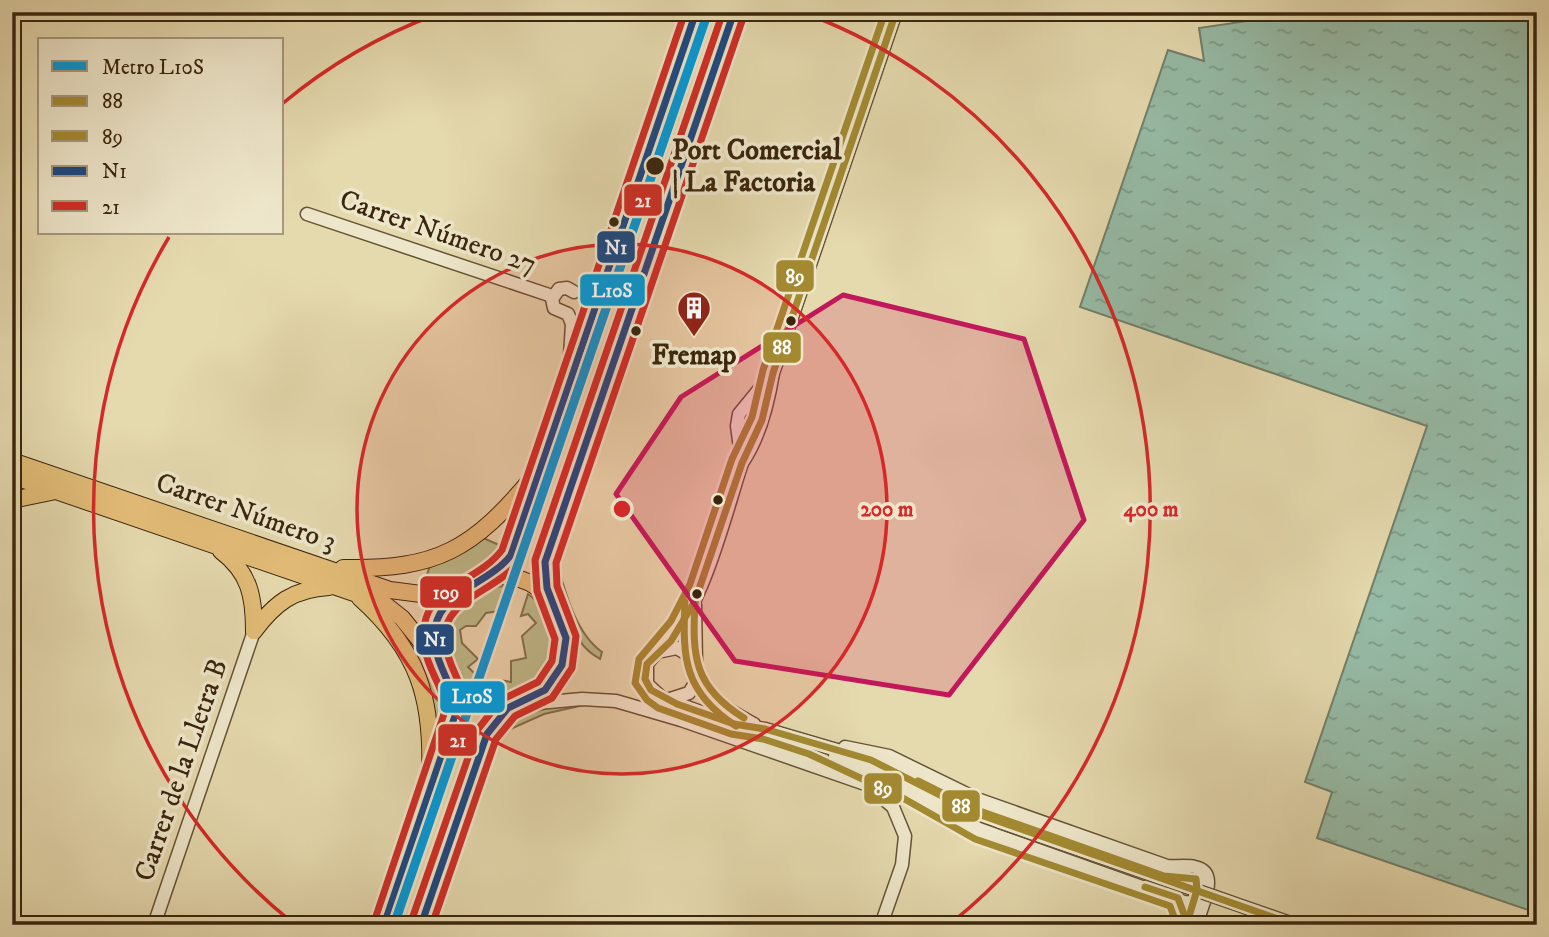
<svg xmlns="http://www.w3.org/2000/svg" width="1549" height="937" font-family="'IM FELL DW Pica',serif">
<defs>
<pattern id="water-ripples" width="26" height="14" patternUnits="userSpaceOnUse" patternTransform="scale(1.75)"><rect width="26" height="14" fill="#96bba6"/><path d="M2 4q2-2 4 0t4 0M15 11q2-2 4 0t4 0" fill="none" stroke="#7b9886"/></pattern>
</defs>
<rect width="100%" height="100%" fill="#e5d9ae"/>
<filter id="stains"><feTurbulence type="fractalNoise" baseFrequency=".00286" numOctaves="4"/><feColorMatrix values="0 0 0 0 .2 0 0 0 0 .09 0 0 0 0 .02 0 0 0 .5 -.17"/></filter>
<radialGradient id="worn" r=".72"><stop offset=".6" stop-color="#630" stop-opacity="0"/><stop offset="1" stop-color="#630" stop-opacity=".3"/></radialGradient>
<g fill="#b6bf89" stroke="#78724b" stroke-width="2">
<path d="M481 537 506 548C495 573 447 583 422 589L431 563Z"/>
<path d="M550 563H557C565 592 576 634 602 652L600 659C574 644 579 633 567 609 559 593 552 582 550 563Z"/>
<path d="M507 586 499 611 486 613 476 626H466L460 630 462 643 478 659 468 667 477 676 471 692C418 656 445 585 507 586Z"/>
<path d="M528 594C579 628 552 702 493 699L499 680 511 682V661L526 658 522 636 536 623 528 614 521 616Z"/>
<path d="M408 633 445 695 448 709 445 726 433 722 405 640Z"/>
<path d="M559 705H584L544 714 495 736 508 719Z"/>
</g>
<path fill="url(#water-ripples)" stroke="#717f69" stroke-width="2" d="M1307 12H1537V913L1317 838 1332 792 1305 782 1427 426 1080 307 1168 50 1204 61 1199 28Z"/>
<g fill="none" stroke-linecap="round" stroke-linejoin="round">
<g stroke="#655335" stroke-width="15">
<g id="minor">
<path d="M307 214 552 296"/>
<path d="M569 372 572 324 568 314 554 308 552 299 559 289 567 288 574 292"/>
<path d="M742 463 737 426 739 414 771 375"/>
<path d="M695 605 696 663"/>
<path d="M657 652C701 619 724 517 742 463 760 437 768 404 773 373L896 12"/>
<path d="M698 671C706 699 730 711 754 724"/>
<path d="M667 700 689 693 698 678 692 657 677 648 657 652 647 664V684L662 698 734 724 765 729 871 760 910 777 960 806 1000 822"/>
<path d="M516 705 582 699 616 701 681 720 868 785 893 807 905 836 902 865 881 925"/>
<path d="M845 747 889 756 977 799 1167 866C1176 867 1186 865 1195 867 1222 873 1199 908 1197 925"/>
<path d="M835 756 906 788 979 829 1184 902 1196 903 1204 897"/>
<path d="M154 925 254 631"/>
<path d="M1188 925 1173 890 1176 874 1188 867"/>
</g>
</g>
<g stroke="#3a260d" stroke-width="18">
<g id="major">
<path d="M12 461 390 590 421 594 466 586"/>
<path d="M12 476 383 603 402 618 439 664"/>
<path d="M12 500 51 492"/>
<path d="M221 551C250 573 254 597 254 631"/>
<path d="M343 568C438 570 473 549 533 477"/>
<circle cx="500" cy="642" r="66"/>
<path d="M484 579 502 567 511 555 696 12"/>
<path d="M360 598C418 650 433 698 430 774"/>
<path d="M552 602 544 575 545 562 734 12"/>
<path d="M254 631C275 603 293 589 329 587"/>
<path d="M384 925 454 720 455 690"/>
<path d="M421 925 487 734 508 708"/>
</g>
</g>
<use href="#minor" stroke="#eee6ca" stroke-width="12"/>
<use href="#major" stroke="#e2bc77" stroke-width="16"/>
<g stroke="#655335" stroke-width="15" stroke-linecap="butt">
<path id="minor-bridge" d="M1000 822 1296 925"/>
</g>
<use href="#minor-bridge" stroke="#eee6ca" stroke-width="12"/>
<g stroke="#eee6ca" stroke-width="12">
<g id="bus-1">
<path d="M896 12 773 373 762 420 742 463 695 601 671 641 647 664 645 679 651 690 677 704 734 724 765 729 871 760 975 813 1295 925"/>
<path d="M695 602C692 657 694 687 744 718"/>
<path d="M1145 887 1178 898 1188 925"/>
</g>
</g>
<g stroke="#eee6ca" stroke-width="12">
<g id="bus-2">
<path d="M885 12 763 370 752 417 732 459 690 584 671 621 639 659 635 683 647 700 658 708 731 734 763 739 809 754 901 797 975 839 1170 906 1177 925"/>
<path d="M685 602C682 660 685 693 736 726"/>
<path d="M918 781 974 809 1164 876 1196 879 1197 890 1187 923"/>
</g>
</g>
<g stroke="#eee6ca" stroke-width="12">
<g id="bus-3">
<path d="M384 925 456 713C456 688 438 670 435 645 427 593 486 588 511 555L696 12"/>
<path d="M421 925 487 734 508 708 545 690 562 665 566 638 547 588 545 562 734 12"/>
</g>
</g>
<g stroke="#eee6ca" stroke-width="12">
<g id="bus-4">
<path d="M395 925 466 715C467 687 448 669 445 643 439 599 498 592 521 559L706 15"/>
<path d="M432 925 496 739 515 716 552 698 572 668 576 636 557 586 556 563 744 15"/>
</g>
</g>
<g stroke="#eee6ca" stroke-width="12">
<g id="bus-5">
<path d="M374 922 445 711C445 689 429 672 425 650 413 586 474 587 502 550L685 12"/>
<path d="M411 922 478 729 501 700 538 682 552 661 555 639 537 591 535 560 723 12"/>
</g>
</g>
<use href="#bus-1" stroke="#a38a31" stroke-width="7"/>
<use href="#bus-2" stroke="#a38a31" stroke-width="7"/>
<use href="#bus-3" stroke="#1c4883" stroke-width="7"/>
<use href="#bus-4" stroke="#d02e26" stroke-width="7"/>
<use href="#bus-5" stroke="#d02e26" stroke-width="7"/>
<g stroke="#eee6ca" stroke-width="14">
<path id="metro-1" d="M394 925 708 12"/>
</g>
<use href="#metro-1" stroke="#0399d8" stroke-width="9"/>
</g>
<path fill="#c2185b" fill-opacity="0.2" stroke="#c2185b" stroke-width="5" stroke-linejoin="round" d="M843 295 1024 339 1084 520 949 695 735 661 616 494 681 397Z"/>
<circle cx="622" cy="509" r="265" fill="#d62828" fill-opacity=".12"/>
<g fill="none" stroke="#d62828" stroke-width="3.5">
<circle cx="622" cy="509" r="265"/>
<path d="M293 923A529 529 0 0 1 169 237M282 104A529 529 0 0 1 437 14M807 14A529 529 0 0 1 951 923"/>
</g>
<defs>
<g id="building-pin" transform="scale(1.75)"><path d="M0 17L-7.5 6A9.5 9.5 0 1 1 7.5 6Z" fill="#8f2418" stroke="#eee6ca"/><path d="M-4-6H4V6H1V3H-1V6H-4ZM-2.5-4.3h1.7v1.8h-1.7ZM.8-4.3h1.7v1.8H.8ZM-2.5-1h1.7V.8h-1.7ZM.8-1h1.7V.8H.8Z" fill="#fff"/></g>
</defs>
<g fill-rule="evenodd">
<use href="#building-pin" x="694" y="308"/>
</g>
<g fill="#3a260d" stroke="#eee6ca" stroke-width="2.5">
<circle cx="655" cy="166" r="10"/>
<circle cx="614" cy="222" r="6"/>
<circle cx="791" cy="321" r="6"/>
<circle cx="636" cy="331" r="6"/>
<circle cx="718" cy="500" r="6"/>
<circle cx="697" cy="594" r="6"/>
</g>
<g text-anchor="middle" dominant-baseline="central" stroke-width="7" stroke-linejoin="round" paint-order="stroke">
<g font-size="28" font-weight="bold" fill="#3a260d" stroke="#eee6ca" text-anchor="start">
<text x="672" y="150">Port Comercial<tspan x="672" dy="32">| La Factoria</tspan></text>
</g>
<g font-size="28" fill="#3a260d" stroke="#eee6ca">
<text transform="translate(438 232) rotate(19)">Carrer Número 27</text>
<text transform="translate(246 512) rotate(19)">Carrer Número 3</text>
<text transform="translate(181 770) rotate(-71)">Carrer de la Lletra B</text>
</g>
<g font-size="28" font-weight="bold" fill="#3a260d" stroke="#eee6ca">
<text x="694" y="355">Fremap</text>
</g>
</g>
<circle cx="622" cy="509" r="10" fill="#d62828" stroke="#eee6ca" stroke-width="3.5"/>
<g font-size="21" text-anchor="middle" font-weight="bold" fill="#d62828" stroke="#eee6ca" stroke-width="7" stroke-linejoin="round" paint-order="stroke">
<text x="887" y="516">200 m</text>
<text x="1151" y="516">400 m</text>
</g>
<g stroke="#eee6ca" stroke-width="2.5">
<rect x="623" y="183" width="40" height="34" rx="7" fill="#d02e26"/>
<rect x="596" y="230" width="40" height="34" rx="7" fill="#1c4883"/>
<rect x="775" y="259" width="40" height="34" rx="7" fill="#a38a31"/>
<rect x="579" y="273" width="67" height="34" rx="7" fill="#0399d8"/>
<rect x="762" y="331" width="40" height="33" rx="7" fill="#a38a31"/>
<rect x="419" y="575" width="54" height="34" rx="7" fill="#d02e26"/>
<rect x="415" y="623" width="40" height="33" rx="7" fill="#1c4883"/>
<rect x="439" y="680" width="67" height="34" rx="7" fill="#0399d8"/>
<rect x="437" y="723" width="41" height="34" rx="7" fill="#d02e26"/>
<rect x="863" y="772" width="40" height="33" rx="7" fill="#a38a31"/>
<rect x="941" y="789" width="40" height="34" rx="7" fill="#a38a31"/>
</g>
<g font-size="19" text-anchor="middle" font-weight="bold" fill="#fff">
<text x="643" y="207">21</text>
<text x="616" y="254">N1</text>
<text x="795" y="283">89</text>
<text x="612" y="297">L10S</text>
<text x="782" y="354">88</text>
<text x="446" y="599">109</text>
<text x="435" y="646">N1</text>
<text x="472" y="703">L10S</text>
<text x="458" y="747">21</text>
<text x="883" y="795">89</text>
<text x="961" y="813">88</text>
</g>
<rect width="1549" height="937" fill="none" stroke="#e5d9ae" stroke-width="42"/>
<rect x="14" y="14" width="1521" height="909" fill="none" stroke="#3a260d" stroke-width="3.5"/>
<rect x="21" y="21" width="1507" height="895" fill="none" stroke="#3a260d" stroke-width="2"/>
<rect x="38" y="38" width="245" height="196" fill="#eee6ca" stroke="#a6997e" stroke-width="2"/>
<rect x="52" y="61" width="35" height="10" fill="#0399d8" stroke="#a6997e" stroke-width="2"/>
<text x="102" y="74" font-size="21" fill="#3a260d">Metro L10S</text>
<rect x="52" y="96" width="35" height="10" fill="#a38a31" stroke="#a6997e" stroke-width="2"/>
<text x="102" y="108" font-size="21" fill="#3a260d">88</text>
<rect x="52" y="131" width="35" height="10" fill="#a38a31" stroke="#a6997e" stroke-width="2"/>
<text x="102" y="144" font-size="21" fill="#3a260d">89</text>
<rect x="52" y="166" width="35" height="10" fill="#1c4883" stroke="#a6997e" stroke-width="2"/>
<text x="102" y="178" font-size="21" fill="#3a260d">N1</text>
<rect x="52" y="201" width="35" height="10" fill="#d02e26" stroke="#a6997e" stroke-width="2"/>
<text x="102" y="214" font-size="21" fill="#3a260d">21</text>
<rect width="100%" height="100%" filter="url(#stains)"/>
<rect width="100%" height="100%" fill="url(#worn)"/>
</svg>
